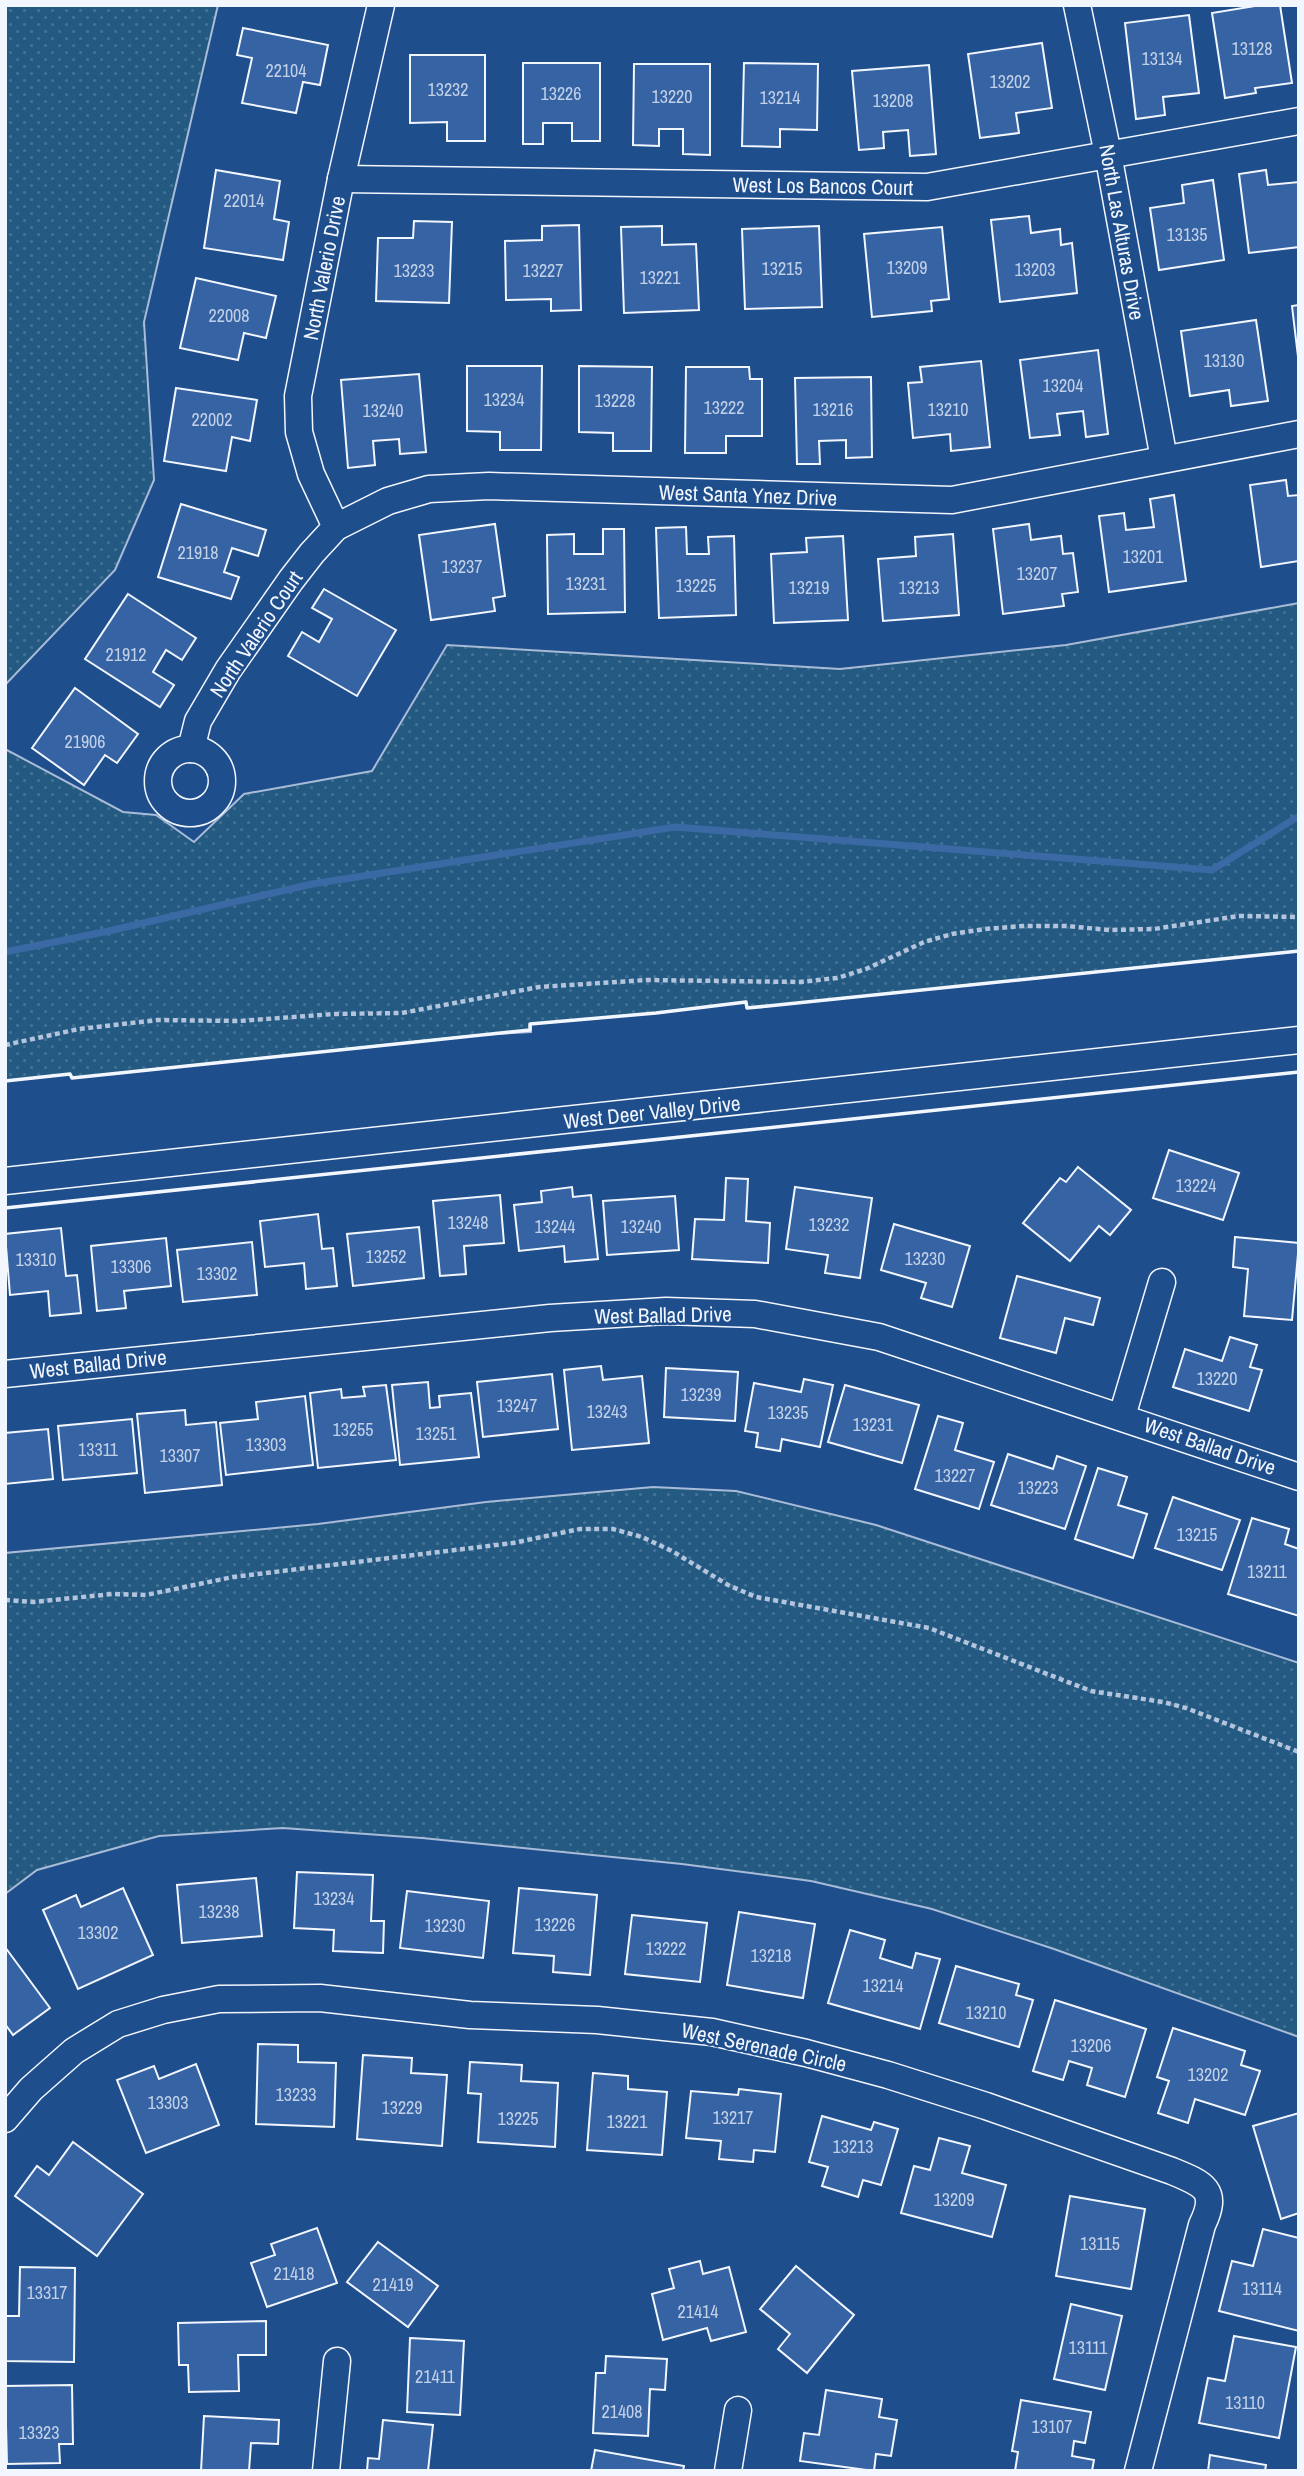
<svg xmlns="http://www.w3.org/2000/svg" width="1304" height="2476" font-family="'Archivo Narrow',sans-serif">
<defs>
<pattern id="grass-dots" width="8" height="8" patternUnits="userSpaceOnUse" patternTransform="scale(1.75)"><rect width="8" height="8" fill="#245a82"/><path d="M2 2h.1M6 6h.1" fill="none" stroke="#447295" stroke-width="1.8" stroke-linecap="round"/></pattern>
</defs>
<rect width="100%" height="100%" fill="#1f4e8c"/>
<g fill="url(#grass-dots)" stroke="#a8bbd7" stroke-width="2">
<path d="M5 5H218L144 322 154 480 115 570 5 685Z"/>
<path d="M1299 603V951L768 1006 747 1008 745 1002 656 1013 531 1024V1032L478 1035 72 1078 70 1074 5 1081V749L123 812 156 815 194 842 244 794 372 771 447 645 840 669 1066 645Z"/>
<path d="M653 1487 736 1491 876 1525 1299 1663V2037L1054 1949 932 1909 811 1881 682 1864 422 1838 283 1828 159 1836 37 1870 5 1894V1553L318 1524 486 1502Z"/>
</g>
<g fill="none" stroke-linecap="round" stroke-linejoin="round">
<path stroke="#3b69a3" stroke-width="7" d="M5 952 109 931 312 884 675 827 1212 870 1299 816"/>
</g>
<g fill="#3563a3" stroke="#f2f6ff" stroke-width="2">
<path d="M1261 5H1280L1292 83 1255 88 1256 93 1225 98 1212 13Z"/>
<path d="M1189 15 1199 93 1163 97 1165 115 1136 119 1125 23Z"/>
<path d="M243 28 328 45 320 85 303 82 296 113 242 103 252 58 237 55Z"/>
<path d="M1042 43 1052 108 1016 113 1019 133 980 138 968 54Z"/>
<path d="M410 55H485V141H447V122L410 123Z"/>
<path d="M523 63H600V141H572V123H543V144H523Z"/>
<path d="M744 63 818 64 817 130 780 129V147L742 146Z"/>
<path d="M634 64H710V155L683 154V129H659V146L633 145Z"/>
<path d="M929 65 936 154 910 156 908 130 883 132 884 148 859 150 852 71Z"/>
<path d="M216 170 280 181 274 219 289 222 283 260 204 248Z"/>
<path d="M1266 170 1268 185 1299 182V247L1249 253 1239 174Z"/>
<path d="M1213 180 1224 260 1159 270 1150 208 1184 203 1182 185Z"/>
<path d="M1029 216 1031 233 1060 229 1061 245 1072 243 1077 293 1000 302 991 220Z"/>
<path d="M414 221 452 222 449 303 376 301 378 238H413Z"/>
<path d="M579 225 581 310 551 311V299L506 300 505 241 542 240V226Z"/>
<path d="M662 226V245L696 244 699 310 624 313 621 227Z"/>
<path d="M819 226 822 307 745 309 742 229Z"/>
<path d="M942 227 949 299 931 301 932 311 872 317 864 234Z"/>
<path d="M196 278 276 296 266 338 244 333 238 360 180 348Z"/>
<path d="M1299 305V365L1292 306Z"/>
<path d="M1256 320 1268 401 1231 406 1229 390 1190 396 1181 331Z"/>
<path d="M1098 350 1108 434 1086 437 1083 411 1057 414 1060 435 1030 438 1020 360Z"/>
<path d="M981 361 990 447 951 451 950 434 913 438 908 383 922 382 920 367Z"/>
<path d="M467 366H542L541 450H500V432L467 431Z"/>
<path d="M579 366 652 367 651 451H613V433L579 432Z"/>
<path d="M686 367H749L750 379H762V436H726V453H685Z"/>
<path d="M419 374 426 452 400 454 399 439 373 441 375 465 348 468 341 380Z"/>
<path d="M871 377 872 457 846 458V440L819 441 820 464H797L795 378Z"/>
<path d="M176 388 257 400 250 441 232 437 226 471 164 461Z"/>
<path d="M1286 480 1288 496 1299 495V561L1261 567 1250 485Z"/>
<path d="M1174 495 1186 581 1109 592 1099 516 1124 513 1126 530 1154 527 1150 499Z"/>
<path d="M181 504 266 530 258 556 232 548 224 572 239 577 231 599 158 577Z"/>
<path d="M495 524 505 596 493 598 495 611 431 620 419 535Z"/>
<path d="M1029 524 1031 540 1061 536 1063 554 1073 553 1078 592 1062 594 1064 606 1003 614 993 529Z"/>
<path d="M686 527 687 554H709L708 537 734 536 736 615 659 618 656 528Z"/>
<path d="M603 529H624L625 612 548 614 547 535 574 534V554H603Z"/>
<path d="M953 534 959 615 883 621 878 559 916 556 915 537Z"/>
<path d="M843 536 848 620 774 623 771 554 807 552 806 538Z"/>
<path d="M324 589 396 630 357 696 288 656 302 632 319 642 332 619 312 608Z"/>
<path d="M128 594 196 638 182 660 166 650 153 672 174 685 160 707 85 659Z"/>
<path d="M75 688 138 734 117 763 105 755 84 785 32 748Z"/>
<path d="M1169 1150 1239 1173 1223 1220 1153 1198Z"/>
<path d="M1078 1167 1131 1210 1110 1235 1099 1226 1070 1261 1023 1223 1060 1178 1066 1182Z"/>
<path d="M726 1178 748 1179 746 1221 770 1223 768 1263 692 1259 695 1219 724 1220Z"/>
<path d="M572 1187 573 1197 591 1195 598 1259 565 1262 564 1246 519 1251 514 1205 542 1202 541 1191Z"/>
<path d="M795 1187 872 1198 860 1278 825 1273 828 1255 786 1249Z"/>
<path d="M500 1195 504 1243 464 1246 466 1274 440 1276 433 1201Z"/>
<path d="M675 1196 679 1250 607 1255 603 1201Z"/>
<path d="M318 1214 322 1249 333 1248 337 1286 306 1289 304 1263 265 1267 260 1221Z"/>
<path d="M894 1224 970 1246 952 1307 921 1298 926 1283 881 1270Z"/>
<path d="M419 1227 424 1278 353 1286 347 1234Z"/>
<path d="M61 1228 66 1276 77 1275 81 1313 50 1316 48 1291 10 1295 5 1234Z"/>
<path d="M1235 1237 1299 1243 1292 1320 1244 1316 1248 1269 1233 1267Z"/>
<path d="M166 1238 171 1286 124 1291 126 1308 97 1311 91 1246Z"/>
<path d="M252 1242 257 1295 183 1302 177 1250Z"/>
<path d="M1017 1276 1100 1298 1093 1325 1065 1318 1056 1353 1000 1338Z"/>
<path d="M1230 1337 1257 1345 1250 1367 1262 1370 1249 1411 1173 1387 1185 1349 1222 1361Z"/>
<path d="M601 1366 603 1380 642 1376 649 1443 572 1450 564 1370Z"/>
<path d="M666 1368 738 1372 735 1421 664 1417Z"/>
<path d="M552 1374 558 1429 483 1437 477 1382Z"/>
<path d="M804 1379 833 1385 820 1447 782 1439 780 1451 756 1447 758 1433 745 1431 754 1383 801 1392Z"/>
<path d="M428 1382 430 1408 440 1407 439 1396 471 1393 479 1457 400 1465 392 1385Z"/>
<path d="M386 1385 396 1460 318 1468 310 1393 341 1389 342 1398 365 1396 363 1387Z"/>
<path d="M845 1385 919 1405 902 1463 828 1442Z"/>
<path d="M305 1396 313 1465 226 1475 220 1423 258 1419 256 1402Z"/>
<path d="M185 1410 186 1425 216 1422 222 1485 145 1493 137 1414Z"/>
<path d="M938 1416 963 1423 955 1450 994 1462 979 1509 915 1489Z"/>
<path d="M132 1419 137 1473 63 1480 58 1426Z"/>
<path d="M48 1429 53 1479 5 1484V1433Z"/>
<path d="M1008 1454 1053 1469 1057 1456 1086 1466 1065 1529 991 1505Z"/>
<path d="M1098 1468 1127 1477 1118 1505 1147 1514 1133 1558 1075 1539Z"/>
<path d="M1173 1497 1240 1520 1222 1570 1155 1548Z"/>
<path d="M1252 1518 1289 1529 1285 1544 1299 1549V1616L1228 1594Z"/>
<path d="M297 1872 373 1875 371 1921H384L383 1953 333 1951 334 1930 294 1928Z"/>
<path d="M256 1878 262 1936 182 1943 177 1885Z"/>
<path d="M123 1888 153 1955 78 1989 43 1910 76 1895 81 1907Z"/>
<path d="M519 1888 597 1895 590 1975 553 1972 554 1956 513 1953Z"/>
<path d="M407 1891 489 1901 483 1958 400 1948Z"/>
<path d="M739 1912 815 1924 803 1998 727 1985Z"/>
<path d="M632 1915 707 1923 700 1982 625 1974Z"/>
<path d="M850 1930 885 1940 880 1958 912 1968 916 1953 940 1959 920 2029 828 2003Z"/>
<path d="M5 1947 50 2008 13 2035 5 2024Z"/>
<path d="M956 1966 1019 1984 1016 1995 1033 2000 1019 2047 939 2023Z"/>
<path d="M1055 2000 1146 2029 1125 2097 1087 2085 1092 2068 1069 2061 1063 2080 1033 2071Z"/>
<path d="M1173 2028 1245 2051 1241 2065 1260 2071 1245 2115 1195 2099 1188 2123 1158 2113 1169 2081 1157 2077Z"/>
<path d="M258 2044 298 2045V2062L336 2063 334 2127 256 2124Z"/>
<path d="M363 2055 412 2058 411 2073 447 2075 442 2146 357 2139Z"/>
<path d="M470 2062 522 2065 521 2081 558 2083 555 2147 478 2142 481 2094 468 2093Z"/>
<path d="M196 2064 219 2125 146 2153 117 2080 154 2066 159 2079Z"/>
<path d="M593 2073 628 2076V2089L667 2092 662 2155 587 2150Z"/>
<path d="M739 2089 781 2094 775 2152 754 2150 753 2162 719 2159 721 2141 686 2138 691 2091 738 2095Z"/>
<path d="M1299 2113V2213L1281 2219 1253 2126Z"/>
<path d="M822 2116 871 2130 874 2122 898 2129 881 2185 863 2180 858 2197 822 2186 828 2167 809 2162Z"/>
<path d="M939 2138 970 2146 962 2173 1006 2185 992 2237 901 2213 914 2166 930 2170Z"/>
<path d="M73 2142 143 2194 97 2256 15 2196 37 2166 49 2175Z"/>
<path d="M1070 2196 1145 2209 1131 2289 1056 2276Z"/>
<path d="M317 2228 337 2283 267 2307 251 2263 275 2255 271 2244Z"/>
<path d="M1263 2229 1299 2238V2331L1219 2311 1232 2261 1253 2266Z"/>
<path d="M378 2242 438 2286 408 2327 347 2282Z"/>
<path d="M700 2261 703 2274 729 2267 746 2332 711 2341 707 2328 663 2340 652 2294 674 2288 669 2269Z"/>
<path d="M796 2266 854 2315 807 2373 778 2349 790 2334 760 2309Z"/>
<path d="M20 2267 75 2268 74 2362 5 2361V2316H19Z"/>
<path d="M1071 2304 1122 2316 1105 2390 1054 2379Z"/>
<path d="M266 2321V2355H238L239 2391 189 2392 188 2365H179L178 2323Z"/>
<path d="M1234 2336 1296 2347 1279 2438 1199 2423 1208 2378 1225 2381Z"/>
<path d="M410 2338 464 2341 460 2415 407 2412Z"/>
<path d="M606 2356 667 2359 665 2390 650 2389 648 2436 593 2433 596 2373H605Z"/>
<path d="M72 2385 73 2444H59L60 2463 7 2464 5 2386Z"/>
<path d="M826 2390 882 2399 879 2417 897 2420 891 2456 876 2454 874 2471 800 2461 804 2433 819 2435Z"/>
<path d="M1021 2400 1091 2412 1085 2443 1074 2441 1072 2456 1094 2460 1092 2471H1015L1018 2452 1012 2451Z"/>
<path d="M204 2416 279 2420 278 2444 251 2443 249 2471H201Z"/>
<path d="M383 2420 433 2425 428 2471H367L368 2458 379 2459Z"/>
<path d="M595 2450 684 2466 683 2471H591Z"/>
<path d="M1210 2455 1266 2465 1265 2471H1208Z"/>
</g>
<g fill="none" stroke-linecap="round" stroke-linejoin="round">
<g stroke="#f2f6ff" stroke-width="29">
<g id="minor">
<path d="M1077 5 1108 154 1164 459"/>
<path d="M341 179 927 187 1299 121"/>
<path d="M336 527 311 474 299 432 298 396 341 179 381 5"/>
<circle cx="190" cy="781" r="32"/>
<path d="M191 749 198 721 228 670 291 580 312 553 336 527 388 501 429 489 489 486 952 500 1299 434"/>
<path d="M5 1181 1299 1040"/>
<path d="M5 1374 550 1318 666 1311 755 1314 879 1337 1299 1477"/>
<path d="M1122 1416 1162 1282"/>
<path d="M5 2119 31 2089 74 2051 118 2024 163 2010 219 1999 320 1998 470 2015 597 2020 712 2032 806 2053 888 2075 986 2106 1172 2171C1204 2184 1219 2190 1202 2225L1138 2471"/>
<path d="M326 2471 337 2361"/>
<path d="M728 2471 738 2410"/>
</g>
</g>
<g stroke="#b3c4dc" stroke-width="4.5" stroke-dasharray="5 3.5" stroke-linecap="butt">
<path d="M5 1045 79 1029 158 1020 239 1021 334 1014 402 1013 539 987 647 980 800 982 837 978 866 969 924 942 952 934 985 929 1023 926H1066L1110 930 1154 929 1239 916 1299 917"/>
<path d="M5 1600 33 1602 112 1594 146 1595 233 1577 513 1543 580 1529H613L642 1537 672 1551 728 1585 756 1597 929 1628 1091 1691 1163 1702 1186 1708 1299 1752"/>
</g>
<use href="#minor" stroke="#1f4e8c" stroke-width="26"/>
<g stroke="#f2f6ff" stroke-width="3.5">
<path d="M5 1081 70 1074 72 1078 530 1030V1024L656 1013 746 1002 747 1008 768 1006 1299 951"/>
<path d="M5 1208 1299 1072"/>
</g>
</g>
<g text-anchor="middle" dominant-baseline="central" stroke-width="5" stroke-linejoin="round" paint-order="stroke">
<g font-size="18" fill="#c3d1e8">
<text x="1252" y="48">13128</text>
<text x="1162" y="58">13134</text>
<text x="286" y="70">22104</text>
<text x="1010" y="81">13202</text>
<text x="448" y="89">13232</text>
<text x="561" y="93">13226</text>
<text x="672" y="96">13220</text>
<text x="780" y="97">13214</text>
<text x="893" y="100">13208</text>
<text x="244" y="200">22014</text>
<text x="1187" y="234">13135</text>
<text x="907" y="267">13209</text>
<text x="782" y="268">13215</text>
<text x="1035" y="269">13203</text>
<text x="414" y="270">13233</text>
<text x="543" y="270">13227</text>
<text x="660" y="277">13221</text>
<text x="229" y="315">22008</text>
<text x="1224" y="360">13130</text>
<text x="1063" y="385">13204</text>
<text x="504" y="399">13234</text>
<text x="615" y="400">13228</text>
<text x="724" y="407">13222</text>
<text x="833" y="409">13216</text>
<text x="948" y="409">13210</text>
<text x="383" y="410">13240</text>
<text x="212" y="419">22002</text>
<text x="198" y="552">21918</text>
<text x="1143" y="556">13201</text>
<text x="462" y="566">13237</text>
<text x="1037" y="573">13207</text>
<text x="586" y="583">13231</text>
<text x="696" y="585">13225</text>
<text x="809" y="587">13219</text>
<text x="919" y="587">13213</text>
<text x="126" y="654">21912</text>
<text x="85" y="741">21906</text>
<text x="1196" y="1185">13224</text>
<text x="468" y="1222">13248</text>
<text x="829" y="1224">13232</text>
<text x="555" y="1226">13244</text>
<text x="641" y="1226">13240</text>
<text x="386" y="1256">13252</text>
<text x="925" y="1258">13230</text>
<text x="36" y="1259">13310</text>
<text x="131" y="1266">13306</text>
<text x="217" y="1273">13302</text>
<text x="1217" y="1378">13220</text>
<text x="701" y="1394">13239</text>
<text x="517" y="1405">13247</text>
<text x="607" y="1411">13243</text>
<text x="788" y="1412">13235</text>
<text x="873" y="1424">13231</text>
<text x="353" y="1429">13255</text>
<text x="436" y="1433">13251</text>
<text x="266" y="1444">13303</text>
<text x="98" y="1449">13311</text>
<text x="180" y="1455">13307</text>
<text x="955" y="1475">13227</text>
<text x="1038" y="1487">13223</text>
<text x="1197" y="1534">13215</text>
<text x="1267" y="1571">13211</text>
<text x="334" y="1898">13234</text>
<text x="219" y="1911">13238</text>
<text x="555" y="1924">13226</text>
<text x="445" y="1925">13230</text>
<text x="98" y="1932">13302</text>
<text x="666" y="1948">13222</text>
<text x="771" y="1955">13218</text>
<text x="883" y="1985">13214</text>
<text x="986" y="2012">13210</text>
<text x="1091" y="2045">13206</text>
<text x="1208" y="2074">13202</text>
<text x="296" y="2094">13233</text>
<text x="168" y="2102">13303</text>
<text x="402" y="2107">13229</text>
<text x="733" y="2117">13217</text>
<text x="518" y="2118">13225</text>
<text x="627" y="2121">13221</text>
<text x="853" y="2146">13213</text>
<text x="954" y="2199">13209</text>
<text x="1100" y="2243">13115</text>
<text x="294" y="2273">21418</text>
<text x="393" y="2284">21419</text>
<text x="1262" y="2288">13114</text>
<text x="47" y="2292">13317</text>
<text x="698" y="2311">21414</text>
<text x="1088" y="2347">13111</text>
<text x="435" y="2376">21411</text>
<text x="1245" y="2402">13110</text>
<text x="622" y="2411">21408</text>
<text x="1052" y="2426">13107</text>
<text x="39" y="2432">13323</text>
</g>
<g font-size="21" fill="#f2f6ff" stroke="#1f4e8c">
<text transform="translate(823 186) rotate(1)">West Los Bancos Court</text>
<text transform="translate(1122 232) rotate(80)">North Las Alturas Drive</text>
<text transform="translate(324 268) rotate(-79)">North Valerio Drive</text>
<text transform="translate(748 495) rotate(2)">West Santa Ynez Drive</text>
<text transform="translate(256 634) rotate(-56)">North Valerio Court</text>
<text transform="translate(652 1112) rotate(-6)">West Deer Valley Drive</text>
<text transform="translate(663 1315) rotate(-1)">West Ballad Drive</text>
<text transform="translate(98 1364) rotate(-6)">West Ballad Drive</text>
<text transform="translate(1210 1446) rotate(19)">West Ballad Drive</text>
<text transform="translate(764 2047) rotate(12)">West Serenade Circle</text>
</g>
</g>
<rect width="1304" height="2476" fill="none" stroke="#f2f6ff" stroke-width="14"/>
</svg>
